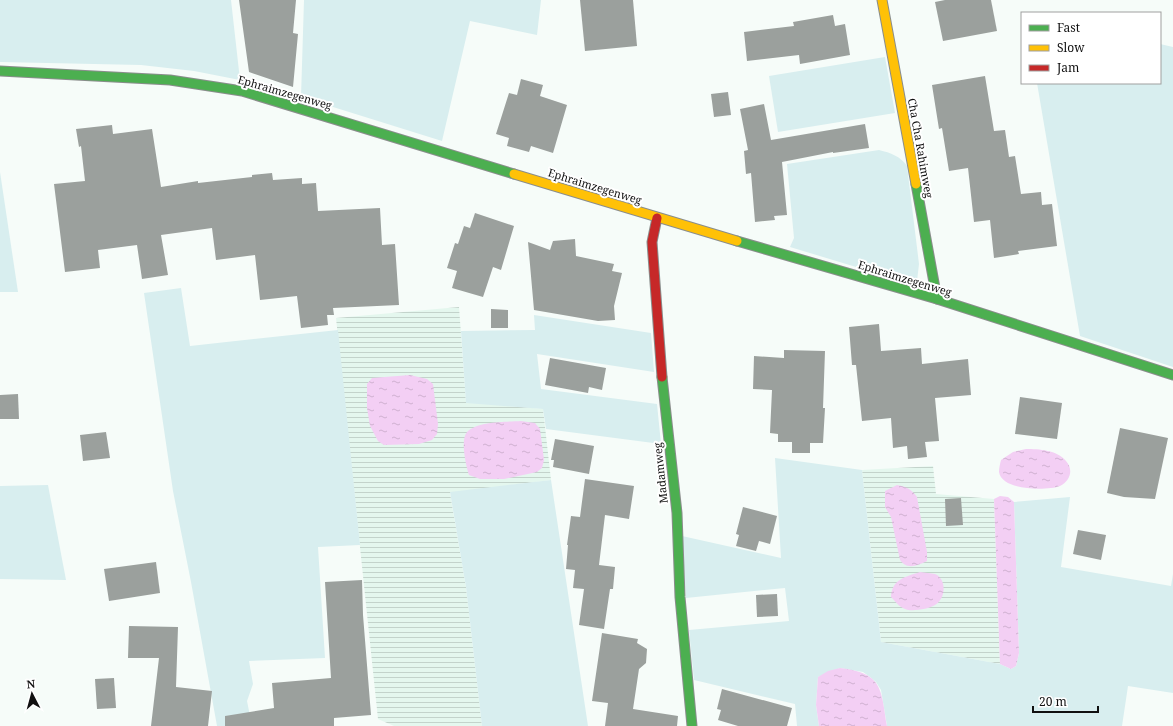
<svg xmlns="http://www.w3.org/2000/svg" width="1173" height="726" font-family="'Noto Serif',serif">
<defs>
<pattern id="farmland-rules" width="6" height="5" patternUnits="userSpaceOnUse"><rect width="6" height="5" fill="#e4f7ee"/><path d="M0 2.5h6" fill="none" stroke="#c3d3cb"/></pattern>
<pattern id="water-ripples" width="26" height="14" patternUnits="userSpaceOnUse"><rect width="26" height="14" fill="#f3cff4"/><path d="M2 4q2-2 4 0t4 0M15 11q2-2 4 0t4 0" fill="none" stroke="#cfb1d0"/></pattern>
</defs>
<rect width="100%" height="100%" fill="#f6fcf9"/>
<g fill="url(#farmland-rules)">
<path d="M459 307 466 402 543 409 551 480 450 493 466 587 482 726H394L378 719 336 318Z"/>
<path d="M933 466 936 494 994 499 1000 664 881 642 862 470Z"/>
</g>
<g fill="#d8eeef">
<path d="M0 0H231L240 80 194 71 141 65 0 62Z"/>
<path d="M304 0H541L537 35 470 21 442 141 301 97Z"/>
<path d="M1160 44 1173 47V367L1080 336 1037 83H1160Z"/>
<path d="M885 57 895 113 778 132 769 76Z"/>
<path d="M879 150C891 153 900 156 907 166L919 264 917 281 909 283 790 247 794 238 787 164Z"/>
<path d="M0 172 18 292H0Z"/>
<path d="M181 288 190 346 338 330 360 545 318 547 325 658 249 661 253 684 247 701 252 726H217L191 582 173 491 144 293Z"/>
<path d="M534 315 651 333 654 372 537 354 541 389 657 404 661 444 546 429 543 409 466 403 461 331 535 330Z"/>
<path d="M775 458 862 470 881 642 1000 664 1011 669 1016 666 1019 653 1014 502 1070 497 1061 567 1171 586 1173 574V693L1128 686 1122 726H887L881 690 876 682 870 677 863 672 840 668 818 677 816 705 819 726H797L795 704 694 680 689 630 789 621 785 588 686 598 682 536 781 558Z"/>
<path d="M551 480 588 726H482L466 587 450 492Z"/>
<path d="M48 485 66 580 0 579V486Z"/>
</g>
<g fill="url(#water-ripples)">
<path d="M410 375 427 379 433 384 438 424 437 434 432 440 419 444 384 445 378 441 370 426 367 408V384L372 378Z"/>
<path d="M521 421 535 423 540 429 544 460 542 468 537 472 504 479H480L469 475C466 466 460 440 467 432 478 421 507 422 521 421Z"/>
<path d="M1026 449C1039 449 1057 450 1066 461 1074 470 1070 481 1060 486 1047 491 1002 491 999 472 999 468 1000 464 1001 460L1013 452Z"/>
<path d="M897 485C907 487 911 489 917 497L927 552V561C917 566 907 570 900 560L891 517 885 507V491Z"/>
<path d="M1000 496 1008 497 1014 502 1019 653 1016 666 1011 669 1000 664 994 499Z"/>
<path d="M920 572C925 573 931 573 935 574 947 579 946 599 935 605 929 609 911 612 905 609 899 607 895 601 891 597 892 579 905 577 920 572Z"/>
<path d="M840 668C883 673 881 689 887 726H819L816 705 818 677 828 671Z"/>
</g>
<g fill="#9ba09d">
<path d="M239 0H296L293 33 298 34 293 87 249 72Z"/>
<path d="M580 0H633L637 46 585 51Z"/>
<path d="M945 0H991L997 31 943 41 935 2Z"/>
<path d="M833 15 835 26 845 24 850 55 800 64 799 55 747 61 744 32 794 26 793 22Z"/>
<path d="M985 76 994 131 1005 130 1009 157 1015 156 1021 194 1041 192 1042 205 1052 204 1057 246 1018 251 1019 254 994 258 990 220 974 222 968 168 949 171 942 128 939 129 932 85Z"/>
<path d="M521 79 543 85 540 96 567 105 553 153 531 146 529 152 507 146 509 138 496 134 509 93 517 95Z"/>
<path d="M728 92 731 115 714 117 711 94Z"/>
<path d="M764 104 771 140 865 124 869 148 833 153V152L782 162 787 215 774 216 775 220 755 222 751 173 746 174 744 151 748 150 740 109Z"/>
<path d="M112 125 113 134 152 129 161 187 198 181V183L252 177V175L272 173 273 180 302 178V184L316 183 318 211 380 208 382 245 395 244 399 305 333 308 334 315H327L328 325 301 328 297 296 260 300 255 255 216 260 212 228 161 235 168 275 142 279 137 245 98 250 100 268 65 272 54 184 85 181 81 146 79 147 76 129Z"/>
<path d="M475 213 514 226 501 270 493 267 483 297 452 288 457 271 447 268 455 243 458 244 464 226 470 228Z"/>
<path d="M575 239 576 256 614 264 612 271 622 273 614 306 615 320 598 321 534 310 528 242 550 250 553 241Z"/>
<path d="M491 309 508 310V328H491Z"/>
<path d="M879 324 881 351 921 348 922 364 968 359 971 395 935 398 939 441 925 442 927 457 908 459 907 446 893 448 891 418 862 421 856 365H852L849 327Z"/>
<path d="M784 350 825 351 823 408H825L823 443H810V453H792V442H778V434L770 433 772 390 753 389 754 356 784 358Z"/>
<path d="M550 358 606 368 602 390 589 387 588 393 545 385Z"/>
<path d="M18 394 19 419H0V395Z"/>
<path d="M1020 397 1062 403 1057 439 1015 434Z"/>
<path d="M1120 428 1168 438 1155 499 1124 497 1107 493Z"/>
<path d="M106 432 110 458 83 461 80 435Z"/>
<path d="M555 439 594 446 589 474 553 467 554 460H551Z"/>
<path d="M585 479 634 486 629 519 605 515 599 565 615 567 613 589H610L604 629 579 625 584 589 573 588 575 570 566 569 568 545H567L571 516 580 517Z"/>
<path d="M961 498 963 525 946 526 945 499Z"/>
<path d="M743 507 777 516 770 544 759 541 756 551 736 546 739 535 736 534Z"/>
<path d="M1078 530 1106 535 1101 560 1073 554Z"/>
<path d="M156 562 160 593 109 601 104 569Z"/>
<path d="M362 580 363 615 371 715 334 718V726H225V716L274 708 272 683 331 678 325 582Z"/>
<path d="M777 594 778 616 757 617 756 595Z"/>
<path d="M129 626 178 627 176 687 212 691 208 726H151L159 658H128Z"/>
<path d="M602 633 638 639 637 643 647 649 646 663 639 669 633 709 678 716 677 726H605L608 703 592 701Z"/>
<path d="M114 678 116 708 97 709 95 679Z"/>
<path d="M722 689 792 708 787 726H738L718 720 721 710 717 709Z"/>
</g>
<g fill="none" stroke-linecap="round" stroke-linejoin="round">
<g stroke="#8a8d8c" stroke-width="11">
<g id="fast">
<path d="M0 71 170 80 242 91 514 174"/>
<path d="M916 184 937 299"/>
<path d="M737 241 937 299 1173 375"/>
<path d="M662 377 677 513 680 597 692 726"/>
</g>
</g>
<g stroke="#8a8d8c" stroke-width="11">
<g id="slow">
<path d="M882 0 916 184"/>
<path d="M514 174 737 241"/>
</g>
</g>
<g stroke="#8a8d8c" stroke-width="11">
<path id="jam" d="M657 218 652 242 662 377"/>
</g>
<use href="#fast" stroke="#4caf50" stroke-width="9"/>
<use href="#slow" stroke="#ffc107" stroke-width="9"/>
<use href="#jam" stroke="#c62828" stroke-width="9"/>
</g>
<g text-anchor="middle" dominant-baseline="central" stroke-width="4" stroke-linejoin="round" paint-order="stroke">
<g font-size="11" fill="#101010" stroke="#fff">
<text transform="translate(285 92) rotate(16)">Ephraimzegenweg</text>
<text transform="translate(921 148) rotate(80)">Cha Cha Rahimweg</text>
<text transform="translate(595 186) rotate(17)">Ephraimzegenweg</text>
<text transform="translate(905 278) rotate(17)">Ephraimzegenweg</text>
<text transform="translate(660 473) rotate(-96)">Madamweg</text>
</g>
</g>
<rect x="1021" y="12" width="140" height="72" fill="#ffffff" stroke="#9f9f9f"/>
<rect x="1029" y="25" width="20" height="6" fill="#4caf50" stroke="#9f9f9f"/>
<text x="1057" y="32" font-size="12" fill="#101010">Fast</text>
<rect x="1029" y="45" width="20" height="6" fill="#ffc107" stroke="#9f9f9f"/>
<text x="1057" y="52" font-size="12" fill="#101010">Slow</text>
<rect x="1029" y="65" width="20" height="6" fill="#c62828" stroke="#9f9f9f"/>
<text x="1057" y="72" font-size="12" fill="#101010">Jam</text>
<g transform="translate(32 694) rotate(354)" stroke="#ffffff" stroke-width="3" paint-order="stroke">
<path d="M0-3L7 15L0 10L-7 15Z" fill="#101010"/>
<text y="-6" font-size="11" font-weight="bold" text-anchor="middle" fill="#101010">N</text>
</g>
<path d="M1033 706v6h65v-6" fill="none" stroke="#101010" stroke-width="2"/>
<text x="1039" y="706" font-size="12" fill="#101010" stroke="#ffffff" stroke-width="3" paint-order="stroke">20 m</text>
</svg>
